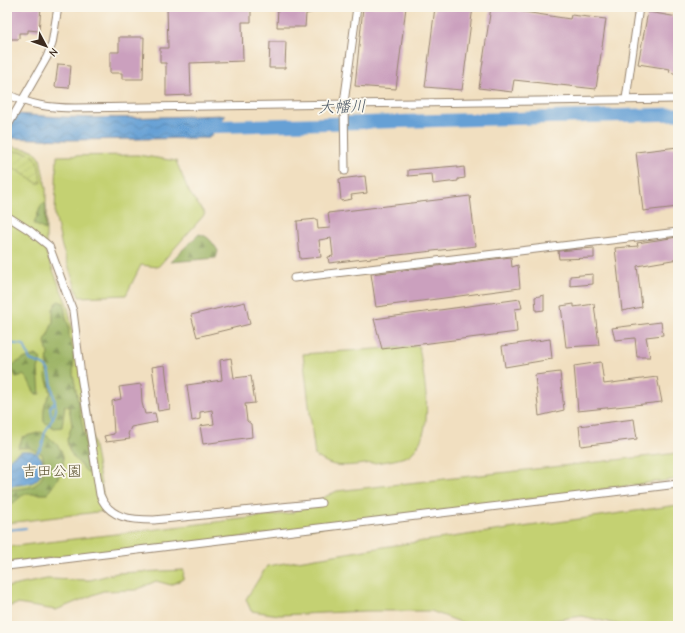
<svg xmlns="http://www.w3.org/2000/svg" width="685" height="633" font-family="'Comic Neue','Klee One',sans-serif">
<defs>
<pattern id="forest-firs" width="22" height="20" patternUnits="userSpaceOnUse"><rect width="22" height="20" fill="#9bb364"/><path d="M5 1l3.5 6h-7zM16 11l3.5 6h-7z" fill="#809252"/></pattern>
<pattern id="garden-furrows" width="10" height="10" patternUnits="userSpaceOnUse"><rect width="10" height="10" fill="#c4d172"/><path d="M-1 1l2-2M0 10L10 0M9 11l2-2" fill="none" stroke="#a9b462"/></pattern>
<pattern id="water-waves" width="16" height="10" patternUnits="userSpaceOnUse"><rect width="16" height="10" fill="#66a0d5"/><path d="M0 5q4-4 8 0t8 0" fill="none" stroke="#5583ac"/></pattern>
</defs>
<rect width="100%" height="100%" fill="#fbf7ec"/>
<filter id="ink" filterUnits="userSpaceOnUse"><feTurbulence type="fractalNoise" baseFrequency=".025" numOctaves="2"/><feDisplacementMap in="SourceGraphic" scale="8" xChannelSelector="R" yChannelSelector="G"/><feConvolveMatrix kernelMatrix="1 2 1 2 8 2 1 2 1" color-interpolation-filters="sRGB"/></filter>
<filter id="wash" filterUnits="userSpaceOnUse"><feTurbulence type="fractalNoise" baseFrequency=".012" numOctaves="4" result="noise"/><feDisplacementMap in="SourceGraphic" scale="16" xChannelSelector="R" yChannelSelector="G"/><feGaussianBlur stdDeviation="0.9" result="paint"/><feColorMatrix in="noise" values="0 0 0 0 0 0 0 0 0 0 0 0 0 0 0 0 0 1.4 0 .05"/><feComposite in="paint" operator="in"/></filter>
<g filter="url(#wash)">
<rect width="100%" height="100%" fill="#f1dfc0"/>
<g fill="#c4d172" stroke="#807e48">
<path d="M7 146 33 150 40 158 46 188V253L68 307 106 511 7 523Z"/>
<path d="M138 155 176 161 189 192 205 214 158 267 141 265 126 295 79 297 62 247 55 215 57 156Z"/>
<path d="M419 346C423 376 437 429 412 453 406 459 383 462 374 463 362 464 347 467 335 465 328 464 321 459 315 456L303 354Z"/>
<path d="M678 453V479L238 538 7 563V547L291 513 337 491Z"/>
<path d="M678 505V626H624L582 616 515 626H471L431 611H365L280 615 251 611 246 599 267 566 396 545Z"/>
<path d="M184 570 183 579 171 585 156 581 136 590 103 591 56 610 17 604 7 607V587L47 579 90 580 117 573Z"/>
</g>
<g fill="url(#forest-firs)" stroke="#6b6e41">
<path d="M44 203 46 206 45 230 34 224 41 205Z"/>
<path d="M199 234C209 236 213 243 218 251L216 258 170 262Z"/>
<path d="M58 301 64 303 66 318 69 327V337L74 353 73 374 90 466 89 474 74 458 69 450 67 440 72 425 69 407 65 405 62 427 54 428 44 422C43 411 44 402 51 393L46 377 48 354 45 342 53 322V309Z"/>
<path d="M36 355 41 359 38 369 40 394H36C30 387 31 381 23 375L16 377 11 366 23 359Z"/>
<path d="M41 432C73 452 67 467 47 494H24L7 508V490C15 488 26 489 33 486 45 481 46 464 42 454L30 448H18L23 437Z"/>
</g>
<path fill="url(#garden-furrows)" stroke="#807e48" d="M7 151C36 152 38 153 41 183H37L17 170 7 168Z"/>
<g fill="url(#water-waves)" stroke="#50657a">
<path d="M7 113C80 121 153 117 226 115L209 138 68 140 7 138Z"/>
<path d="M21 451C30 450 36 451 42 459 43 489 28 482 7 487 7 468 2 461 21 451Z"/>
</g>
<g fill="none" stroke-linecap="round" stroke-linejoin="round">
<g stroke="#66a0d5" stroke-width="2">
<path d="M7 343 24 345 30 360C38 363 47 364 50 374L56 409C55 419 46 426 44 436 42 445 44 445 37 453"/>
<path d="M53 418 51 415 50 407 55 402"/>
<path d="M7 530 26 528"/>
</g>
<path stroke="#66a0d5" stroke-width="13" d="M200 127 678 114"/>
</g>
<g id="blocks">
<g fill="#cba0be">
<path d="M7 7H41L39 31 28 30V33H19V39H7Z"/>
<path d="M167 7H251V22H242L243 61 190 63 191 95 166 96V63H160V48H168Z"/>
<path d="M278 7H326V9L306 14 305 27H277Z"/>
<path d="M363 7H406L396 89 355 86Z"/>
<path d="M435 7H473L462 90 425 87Z"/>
<path d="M491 7 570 19 571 15 606 19 596 89 514 80 512 92 479 88Z"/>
<path d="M648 12 678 17V74L669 72 670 69 638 64Z"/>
<path d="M119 37H144L143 79H122V73H110V52H119Z"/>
<path d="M270 42H286L285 68H269Z"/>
<path d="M58 64 71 65 69 88 55 87Z"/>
<path d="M678 147V207L643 211 636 152Z"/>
<path d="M457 166V168L464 167 465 178 458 179V181L433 184 432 174 408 176V170Z"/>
<path d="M365 176 367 193 351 195 352 199 341 201 339 179Z"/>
<path d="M470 196 476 246 329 263 328 257 333 256 331 238 319 240 321 257 300 259 297 221 317 219 318 229 330 228 328 213Z"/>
<path d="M678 237V259L637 266 642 307 622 311 615 248 638 246 637 243Z"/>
<path d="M594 248V258L559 259 558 251Z"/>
<path d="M511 257 512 267 518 265 520 288 376 307 371 274Z"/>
<path d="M593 274V284L570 286V276Z"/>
<path d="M544 295V310L536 311 535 297Z"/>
<path d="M520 299 522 308 515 309 517 332 382 349 374 319Z"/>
<path d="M245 302 250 324 197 337 191 315Z"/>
<path d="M574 304V307L594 304 599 345 566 347 561 306Z"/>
<path d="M661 322 663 335 646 337 650 357H637L635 338 615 340 612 328Z"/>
<path d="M550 339 552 359 505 367 502 346Z"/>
<path d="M231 358 234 378 251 376 255 403 245 404 247 421 251 424 252 437 203 444 200 426 214 424 212 410 200 412V419L192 421 187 385 222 380 220 360Z"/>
<path d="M601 362 604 384 657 377 662 402 578 411 574 366Z"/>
<path d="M165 365 170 409 158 411 152 367Z"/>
<path d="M560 372 564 410 539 416 535 375Z"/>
<path d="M141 384 142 403 145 414 155 413 157 422 131 427 128 434 130 439 106 442 104 436 114 434 112 401 121 399 119 387Z"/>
<path d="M634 419 637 439 581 446 579 426Z"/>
</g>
</g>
</g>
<g filter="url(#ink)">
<use href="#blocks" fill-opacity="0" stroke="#96846f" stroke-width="1"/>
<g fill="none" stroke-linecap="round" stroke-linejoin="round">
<g stroke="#96846f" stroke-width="9">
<g id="minor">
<path d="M7 94C29 105 50 108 75 108L678 99"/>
<path d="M626 99 639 7"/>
<path d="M7 127 47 57 52 44 58 7"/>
<path d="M345 171 344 103 357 7"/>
<path d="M7 216 29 230 49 246 73 311 81 376 100 495C109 519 132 520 154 520L321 503"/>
<path d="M294 278 678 232"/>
<path d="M7 566 678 484"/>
</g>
</g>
<use href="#minor" stroke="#fff" stroke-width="7"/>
</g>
</g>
<g text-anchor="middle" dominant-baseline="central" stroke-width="3.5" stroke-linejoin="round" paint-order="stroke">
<g font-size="15" fill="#5d5433" stroke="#fbf7ec">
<text x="52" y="471">吉田公園</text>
</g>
<g font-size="16" font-style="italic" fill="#4c5967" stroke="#fbf7ec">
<text transform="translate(342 107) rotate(-2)">大幡川</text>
</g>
</g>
<rect width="685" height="633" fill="none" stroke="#fbf7ec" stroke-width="24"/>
<g transform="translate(46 46) rotate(131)" stroke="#fbf7ec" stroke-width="3" paint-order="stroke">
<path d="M0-3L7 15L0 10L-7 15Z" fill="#3b2a1e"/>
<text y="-6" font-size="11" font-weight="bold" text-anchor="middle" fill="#3b2a1e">N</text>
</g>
</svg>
